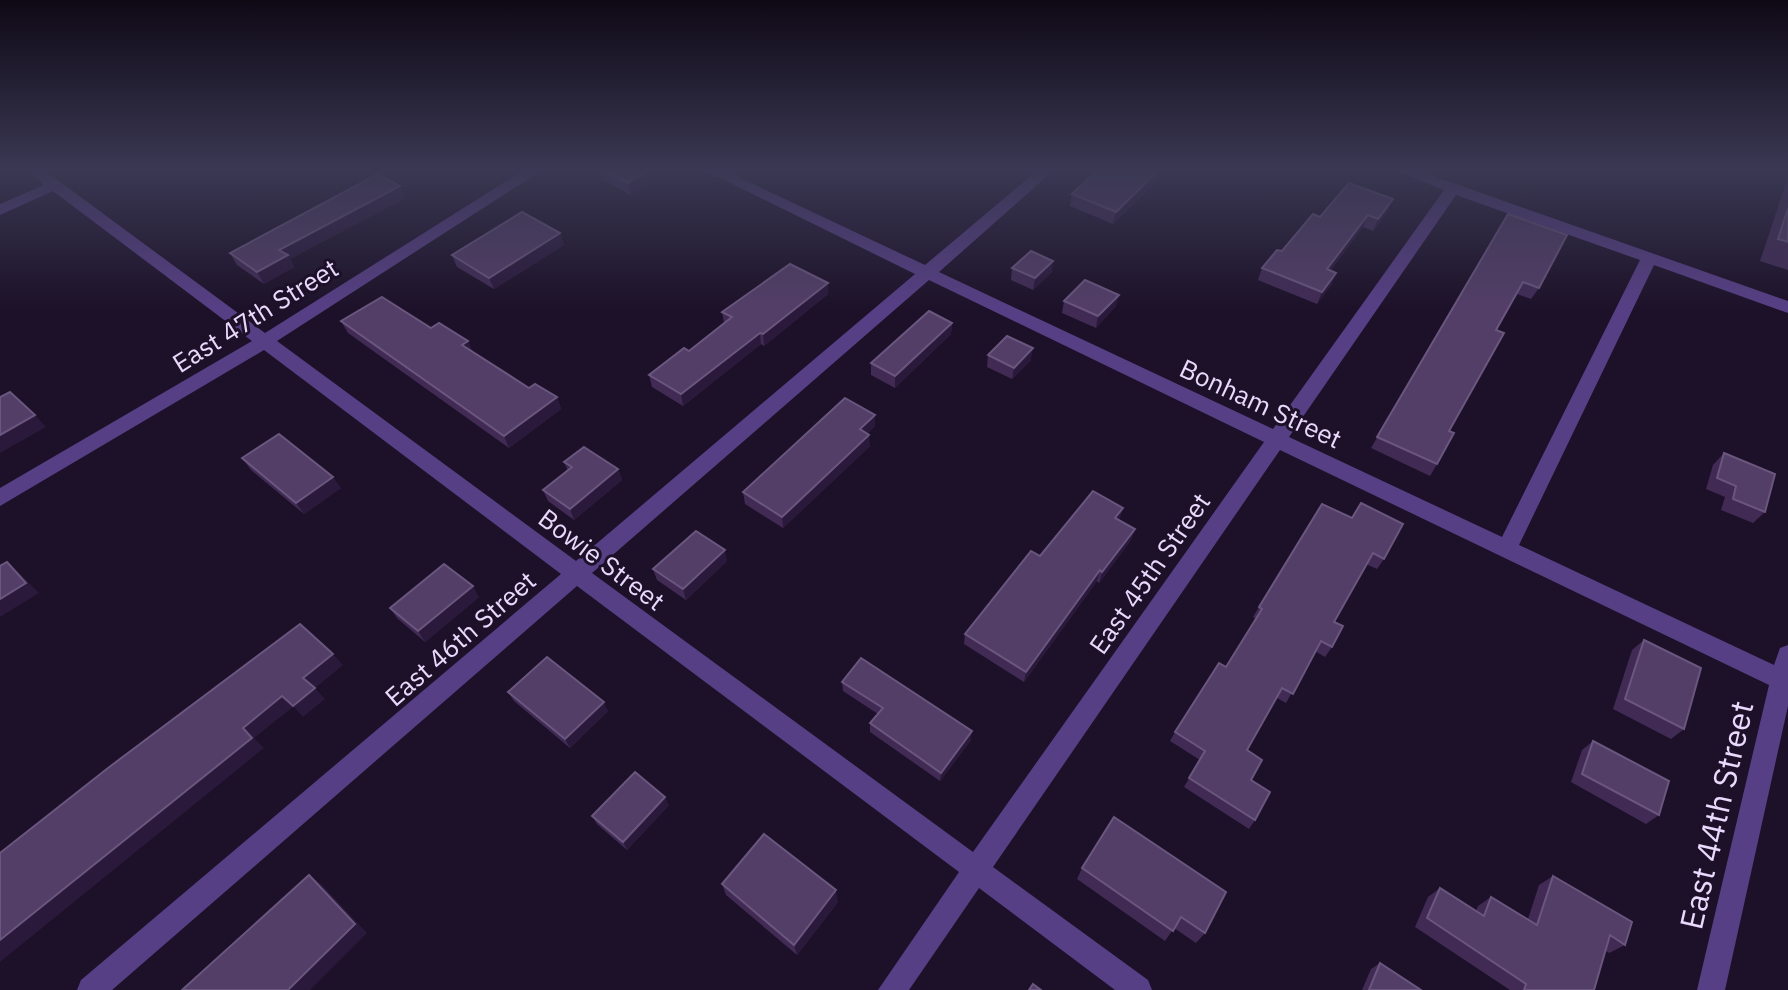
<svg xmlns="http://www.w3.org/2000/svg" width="1788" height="990" font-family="'IBM Plex Sans',sans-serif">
<rect width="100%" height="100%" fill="#1c1128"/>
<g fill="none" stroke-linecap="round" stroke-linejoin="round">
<path fill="#573f85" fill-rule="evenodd" d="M27 170H44L265 333 524 170H542L277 341 576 561 915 274 704 170H723L925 265 1038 170H1054L939 272 1273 429 1444 190 1394 170H1416L1788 301V313L1654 265 1519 545 1774 665 1780 648 1788 645V706L1725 990H1697L1769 685 1280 450 993 867 1148 980 1152 990H1115L979 888 909 990H878L959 872 577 586 112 990H77L81 980 561 574 264 350 0 506V488L252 341 53 191 0 215V204L44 185ZM1456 195 1640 260 1502 537 1289 437ZM929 280 1264 442 973 852 592 573Z"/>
</g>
<g fill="#412b55">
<path d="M598 170H650L653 181 631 195 600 179Z"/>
<path d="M1098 170H1168L1113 224 1070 206 1072 194Z"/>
<path d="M1788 177V270L1760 261Z"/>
<path d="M405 198 290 259 294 267 264 284 237 265 230 253Z"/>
<path d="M1388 211 1373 231 1363 227 1330 271 1336 273 1331 285 1317 304 1258 280 1262 268 1320 217Z"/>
<path d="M1508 214 1539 288 1531 299 1517 294 1496 330 1449 431 1437 464 1430 476 1371 448Z"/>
<path d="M560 233 564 245 494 289 457 267 452 255Z"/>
<path d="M1012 268 1052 272 1033 290 1011 280Z"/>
<path d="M828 294 764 346 761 344 683 406 652 387 649 375 689 351 724 323 722 312Z"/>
<path d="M1064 301 1116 306 1096 328 1062 313Z"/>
<path d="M341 321 431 328 468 341 472 351 529 388 557 397 561 409 509 448 348 333Z"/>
<path d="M952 323 951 334 895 388 871 375V363Z"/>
<path d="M988 355 1031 360 1012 379 987 367Z"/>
<path d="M875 426 867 434 870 446 783 528 745 504 743 492Z"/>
<path d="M1724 453 1765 512 1753 523 1721 510 1725 497 1706 489 1713 465Z"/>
<path d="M242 458 341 488 304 514 251 470Z"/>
<path d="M564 462 618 469 622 480 574 520 548 501 543 490 568 471Z"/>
<path d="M1123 508 1119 520 1135 529 1131 540 1099 583 1097 581 1024 682 964 644 965 634 1040 556Z"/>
<path d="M1352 518 1384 559 1377 569 1366 564 1334 622 1332 647 1325 657 1315 651 1286 703 1277 698 1247 750 1255 820 1249 829 1184 787 1200 760 1170 741 1175 732 1226 667 1256 619 1253 617 1259 607Z"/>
<path d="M727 561 686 600 657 580 653 569Z"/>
<path d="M479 597 425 642 397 618 390 608Z"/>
<path d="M1644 640 1684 729 1671 739 1613 709 1632 650Z"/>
<path d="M842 682 971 740 940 781 870 732V723L878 714 843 691Z"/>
<path d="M508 692 608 711 570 748 514 701Z"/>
<path d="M1593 741 1659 815 1646 824 1571 782 1582 750Z"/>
<path d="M669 805 627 850 597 824 592 816Z"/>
<path d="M1114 817 1205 933 1196 943 1174 928 1165 941 1077 879 1082 868Z"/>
<path d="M1553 876 1625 945 1609 953 1606 951 1594 990H1510L1415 927 1428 897 1440 888 1476 911 1478 906 1491 897 1528 919 1539 885Z"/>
<path d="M722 884 838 902 797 955 726 895Z"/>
<path d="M1380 963 1421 990H1362L1371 969Z"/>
</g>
<g fill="#2a193b">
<path d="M648 170H650L653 181 631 195 628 183Z"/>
<path d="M1159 170H1168L1113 224 1116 212Z"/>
<path d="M400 186 405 198 290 259 294 267 264 284 257 272 279 250Z"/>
<path d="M1393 199 1388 211 1373 231 1378 219Z"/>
<path d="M1368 215 1363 227 1322 281 1327 269Z"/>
<path d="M560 233 564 245 494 289 489 278Z"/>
<path d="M1053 261 1052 272 1033 290 1035 278Z"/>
<path d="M1336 273 1331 285 1317 304 1322 292Z"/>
<path d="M828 283V294L764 346 763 334Z"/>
<path d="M1119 295 1116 306 1096 328 1098 316Z"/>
<path d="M952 323 951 334 895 388V376Z"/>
<path d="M760 333 761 344 683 406 681 394Z"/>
<path d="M468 341 473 353 462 345Z"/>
<path d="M1033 348 1031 360 1012 379 1014 368Z"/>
<path d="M557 397 561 409 509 448 504 436Z"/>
<path d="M35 415 46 427 0 453V435Z"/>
<path d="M875 415V426L860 441V429Z"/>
<path d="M869 435 870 446 783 528 782 517Z"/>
<path d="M618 469 622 480 574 520 570 509Z"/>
<path d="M333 477 341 488 304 514 296 503Z"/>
<path d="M1123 508 1120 519 1112 529 1115 518Z"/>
<path d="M1135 529 1131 540 1099 583 1102 572Z"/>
<path d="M725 550 727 561 686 600 683 589Z"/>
<path d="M7 562 19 573 39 593 0 617V599Z"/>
<path d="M1100 570 1097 581 1024 682 1026 672Z"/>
<path d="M473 586 479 597 425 642 418 631Z"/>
<path d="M333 654 343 665 314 689 303 678Z"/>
<path d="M315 688 325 699 303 717 293 706Z"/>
<path d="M282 696 293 707 254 738 264 748 0 962V940L243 728Z"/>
<path d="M604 702 608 711 570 748 565 739Z"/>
<path d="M972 731 971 740 940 781 941 773Z"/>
<path d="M665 797 669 805 627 850 623 842Z"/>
<path d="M309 875 322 885 367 933 310 990H288Z"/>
<path d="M836 890 838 902 797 955 794 945Z"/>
</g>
<g fill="#533e67" stroke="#6a567e" stroke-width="2">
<path d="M602 170H648L628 183Z"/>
<path d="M1098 170H1159L1116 212 1072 194Z"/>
<path d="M378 174 400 186 279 250 288 255 257 272 230 253Z"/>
<path d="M1349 183 1393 199 1378 219 1368 215 1327 269 1336 273 1322 292 1262 268 1277 250 1282 251 1313 214 1320 217Z"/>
<path d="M1788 208V242L1778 239Z"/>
<path d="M522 212 560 233 489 278 452 255Z"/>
<path d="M1508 214 1567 235 1539 288 1523 282 1496 330 1504 333 1449 431 1454 433 1437 464 1377 437Z"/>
<path d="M1031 251 1053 261 1035 278 1012 268Z"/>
<path d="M790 264 828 283 763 334 760 333 681 394 649 375 684 348 689 351 732 317 722 312Z"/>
<path d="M1085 280 1119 295 1098 316 1064 301Z"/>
<path d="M382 297 431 328 439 323 468 341 462 345 529 388 535 384 557 397 504 436 341 321Z"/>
<path d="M929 311 952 323 895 376 871 363Z"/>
<path d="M1007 336 1033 348 1014 368 988 355Z"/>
<path d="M10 392 35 415 0 435V397Z"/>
<path d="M845 398 875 415 860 429 869 435 782 517 743 492Z"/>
<path d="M279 434 333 477 296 503 242 458Z"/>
<path d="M584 447 618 469 570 509 543 490 572 467 564 462Z"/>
<path d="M1724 453 1775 474 1765 512 1733 499 1736 486 1717 478Z"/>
<path d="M1093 491 1123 508 1115 518 1135 529 1102 572 1100 570 1026 672 965 634 1031 551 1040 556Z"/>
<path d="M1361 503 1403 524 1384 559 1373 553 1334 622 1343 626 1332 647 1321 641 1293 694 1282 688 1247 750 1262 760 1251 780 1270 792 1255 820 1189 778 1205 751 1175 732 1219 663 1226 667 1262 609 1259 607 1322 504 1352 518Z"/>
<path d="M696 531 725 550 683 589 653 569Z"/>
<path d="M7 562 26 583 0 599V566Z"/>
<path d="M444 564 473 586 418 631 390 608Z"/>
<path d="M300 624 333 654 303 678 315 688 293 706 282 696 243 728 252 738 0 940V853L108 768Z"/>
<path d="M1644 640 1701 668 1684 729 1625 699Z"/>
<path d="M547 657 604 702 565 739 508 692Z"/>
<path d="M861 658 972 731 941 773 870 723 883 708 842 682Z"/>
<path d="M1593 741 1669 781 1659 815 1582 774Z"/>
<path d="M635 772 665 797 623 842 592 816Z"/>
<path d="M1114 817 1226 892 1205 933 1181 917 1173 931 1082 868Z"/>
<path d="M764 834 836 890 794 945 722 884Z"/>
<path d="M309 875 355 924 288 990H182Z"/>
<path d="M1553 876 1632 922 1625 945 1610 935 1594 990H1524L1526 984 1427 918 1440 888 1484 916 1491 897 1537 925Z"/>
<path d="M1380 963 1421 990H1369Z"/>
<path d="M1033 984 1041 990H1029Z"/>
</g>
<linearGradient id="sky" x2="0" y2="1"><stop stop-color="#0f0916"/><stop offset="0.55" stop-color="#3a3853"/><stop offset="1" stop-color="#3a3853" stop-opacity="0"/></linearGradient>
<rect width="1788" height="309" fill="url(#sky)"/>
<g text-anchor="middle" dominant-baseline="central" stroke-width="6" stroke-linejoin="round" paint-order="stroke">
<g font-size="26" fill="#e9dafd" stroke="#1c1128">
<text transform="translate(255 315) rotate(-32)">East 47th Street</text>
<text transform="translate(1261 403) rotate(25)">Bonham Street</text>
<text transform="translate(602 559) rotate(37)">Bowie Street</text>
<text transform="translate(1149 573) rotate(-55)">East 45th Street</text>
<text transform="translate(460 638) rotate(-41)">East 46th Street</text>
</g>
<g font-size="32" fill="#e9dafd" stroke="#1c1128">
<text transform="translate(1716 815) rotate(-77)">East 44th Street</text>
</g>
</g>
</svg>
